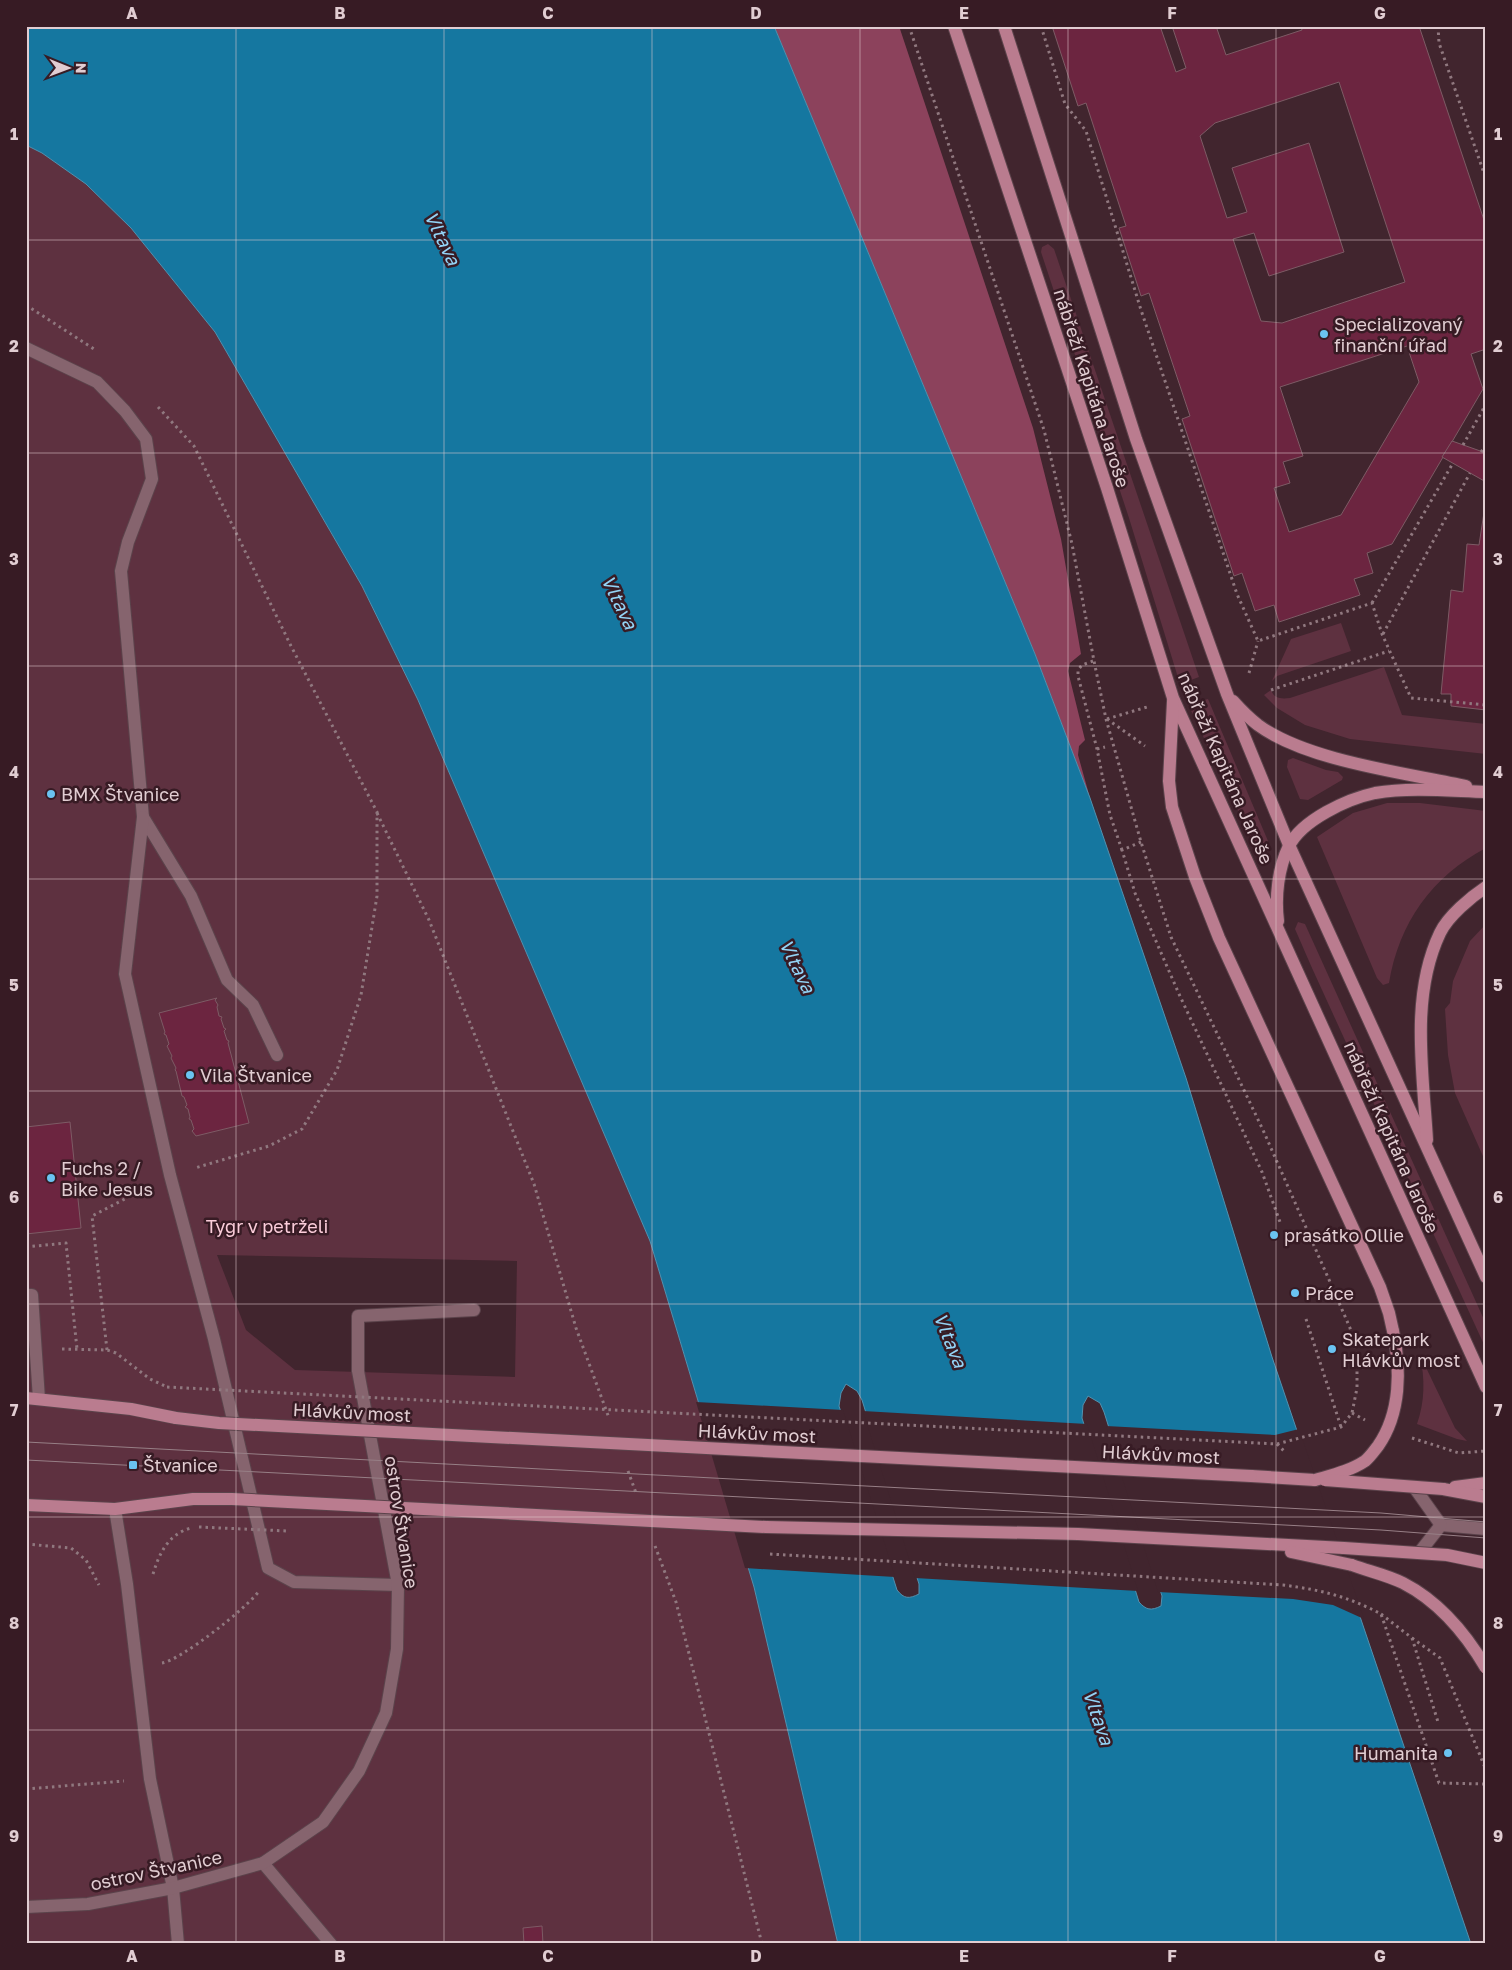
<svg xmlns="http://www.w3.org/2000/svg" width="1512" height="1970" font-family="'Golos Text',sans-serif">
<rect width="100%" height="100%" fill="#41252e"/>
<g fill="#5e3140" fill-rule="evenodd">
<path d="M26 145 42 153 87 184 131 228 215 332 362 586 418 700 650 1241 754 1587 838 1944H26ZM217 1255 517 1261 515 1377 295 1370 246 1330Z"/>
<path d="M1048 244 1054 249 1199 677 1180 684 1129 518 1041 252 1042 247Z"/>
<path d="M1341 623 1351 651 1277 676 1272 681 1291 639Z"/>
<path d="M1384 667 1402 715 1486 724V754L1350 739 1305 725 1277 708 1264 695 1271 690C1274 699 1282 699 1290 698Z"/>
<path d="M1208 699 1268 841 1266 848 1264 850 1255 847 1188 704Z"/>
<path d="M1293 758 1326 770 1338 772 1343 777 1342 780 1308 800 1300 799 1287 767 1288 760Z"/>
<path d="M1387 803H1420L1486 811V848C1432 876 1399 923 1389 983L1383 985 1377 978 1317 837 1353 813Z"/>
<path d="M1298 922 1305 924 1486 1324V1349L1312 968 1295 929Z"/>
<path d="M1486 924V1163L1455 1093 1448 1055 1445 1009 1450 1003 1453 981 1470 941Z"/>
<path d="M1420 1355 1455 1428 1467 1441 1457 1439 1417 1424C1425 1401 1425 1379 1420 1355Z"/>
</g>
<path fill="#8c425c" d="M774 26H899L1033 428 1061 539 1081 654 1070 663 1068 671 1085 740 1079 746 1078 755 1090 798 1035 654Z"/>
<path fill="#1577a0" stroke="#5291af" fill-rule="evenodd" d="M26 26H774L1035 654 1090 798 1186 1078 1272 1357 1471 1944H838L754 1587 650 1241 418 700 362 586 215 332 131 228 86 184 42 153 26 145ZM846 1384 857 1391 862 1400 919 1584V1594C909 1599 904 1599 897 1590L839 1406 841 1393ZM1088 1396 1100 1403 1104 1412 1162 1596 1161 1606C1151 1611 1146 1610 1139 1602L1082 1418 1083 1405Z"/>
<g fill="#41252e">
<path d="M696 1402 843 1410 895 1577 745 1568Z"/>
<path d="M863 1411 1087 1424 1138 1591 915 1578Z"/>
<path d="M1106 1426 1275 1435 1299 1429 1364 1619 1333 1605 1293 1599 1158 1592Z"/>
</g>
<g fill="#6c2540" stroke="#7d5b65" fill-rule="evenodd">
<path d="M1052 26H1160L1176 72 1186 68 1172 26H1216L1226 55 1302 30 1301 26H1419L1486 226V349L1471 354 1483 389 1392 544 1367 553 1373 573 1354 579 1360 595 1279 622 1274 605 1255 611 1242 573 1234 576 1182 419 1190 416 1149 293 1141 296 1119 228 1126 226 1086 103 1078 106ZM1339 82 1405 282 1282 323 1261 321 1233 239 1254 233 1269 276 1344 252 1309 143 1232 168 1247 212 1227 218 1200 136 1215 123ZM1407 346 1419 382 1341 515 1289 532 1274 488 1290 483 1283 462 1303 456 1280 387Z"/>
<path d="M1452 441 1486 453V482L1442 457Z"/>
<path d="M1485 506H1486V710L1451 706V694H1441L1451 590 1463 592 1467 544 1479 545Z"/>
<path d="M217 998 215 1000 218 1005 217 1007 219 1016 222 1017 221 1019 224 1028 226 1029 224 1031 227 1040 229 1041 228 1043 249 1123 196 1136 192 1131 194 1129 191 1120 189 1119 190 1117 188 1109 185 1107 187 1105 184 1097 182 1096 176 1071 175 1070 176 1068 171 1058 172 1056 167 1046 169 1044 166 1035 164 1034 165 1032 159 1013Z"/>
<path d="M70 1122 81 1228 26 1234V1127Z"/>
<path d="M542 1926 543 1944H524L523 1928Z"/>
</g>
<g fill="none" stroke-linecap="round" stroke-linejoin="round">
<g stroke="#5b434b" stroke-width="14">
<g id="minor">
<path d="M26 348 97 382 125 411 146 439 152 479 128 542 121 571 143 817 191 896 227 980 253 1005 277 1055"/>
<path d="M143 817 125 974 170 1175 214 1339 268 1568 294 1582 398 1585"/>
<path d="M26 1295H32L39 1399"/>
<path d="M1414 1487 1441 1525 1486 1529"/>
<path d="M115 1509 127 1584 150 1779 173 1888 178 1944"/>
<path d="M1419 1553 1441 1525"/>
<path d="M263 1863 331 1944"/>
<path d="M26 1907 88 1904 173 1888 263 1863 323 1822 359 1771 386 1713 397 1649 398 1585 358 1371V1316L474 1310"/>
</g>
</g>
<g stroke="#5b434b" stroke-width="14">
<g id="major">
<path d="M954 26 1107 488 1173 698 1486 1387"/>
<path d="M1004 26 1136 439 1227 694 1289 845 1486 1277"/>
<path d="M1173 701 1169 781 1172 807 1195 877 1219 938 1380 1287 1389 1313 1393 1331"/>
<path d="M1233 701C1241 710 1249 718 1258 725 1307 761 1406 773 1466 786"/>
<path d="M1278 921C1275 897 1278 868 1289 846 1302 820 1347 799 1375 793 1411 787 1450 791 1486 792"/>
<path d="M1427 1140C1423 1072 1410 996 1440 933 1448 916 1471 897 1486 887"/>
<path d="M26 1398 131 1409 176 1418"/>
<path d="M1251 1476 1315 1480"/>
<path d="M1455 1487 1486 1483"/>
<path d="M1443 1489 1486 1497"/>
<path d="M26 1505 115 1509 193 1499H232"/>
<path d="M766 1527 1078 1534 1344 1548"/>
<path d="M1291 1552 1352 1565"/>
</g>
</g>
<g stroke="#90787f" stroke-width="3" stroke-dasharray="2.5 4" stroke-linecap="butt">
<path d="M909 26 1044 430 1072 544 1094 661 1106 719 1141 842 1171 937 1263 1130 1334 1291 1350 1328 1355 1346 1357 1362"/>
<path d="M1041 26 1065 104 1086 131 1141 310 1237 594 1258 641 1372 603 1382 634 1411 698 1486 705"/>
<path d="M1438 26 1439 43 1486 179"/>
<path d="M26 305 94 349"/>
<path d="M158 407 194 446 291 646 377 812V896L361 995 337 1070 302 1129 269 1146 195 1168"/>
<path d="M1463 445 1486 404"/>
<path d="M1481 452 1486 445"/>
<path d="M1372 603 1453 463"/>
<path d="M1383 634 1470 473"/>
<path d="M1093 661 1082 665 1078 670V676L1097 749 1110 815 1122 850"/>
<path d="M1249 673 1258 641"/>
<path d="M1271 690 1389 651"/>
<path d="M1107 719 1145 746"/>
<path d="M1107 719 1147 707"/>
<path d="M1097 749 1105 747"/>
<path d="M377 813 429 920 534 1184 576 1328 609 1418"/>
<path d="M1141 842 1122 850 1135 893 1179 994 1262 1172 1280 1222"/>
<path d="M26 1247 66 1243 77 1349"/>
<path d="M1306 1319 1341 1427"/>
<path d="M62 1349 107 1350 116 1353 150 1379 167 1387"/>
<path d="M107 1350 92 1216 148 1187"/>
<path d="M1277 1444 1285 1452"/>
<path d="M628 1471 636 1493"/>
<path d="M26 1544 71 1548 86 1560 99 1585"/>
<path d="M655 1546 676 1602 762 1944"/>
<path d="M153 1574C159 1554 168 1534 191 1528"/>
<path d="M1381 1614 1412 1638 1438 1722"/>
<path d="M162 1663C181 1660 247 1608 259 1591"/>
<path d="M26 1789 124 1781"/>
<path d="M1485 1816 1486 1819"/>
</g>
<use href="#minor" stroke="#86646e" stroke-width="12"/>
<use href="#major" stroke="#ba7c8f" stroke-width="12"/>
<g stroke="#977f86" stroke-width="1">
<path d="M26 1442 1381 1513 1486 1522"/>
<path d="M26 1460 1381 1530 1486 1538"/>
</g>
<g stroke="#5b434b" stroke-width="14" stroke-linecap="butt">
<g id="major-bridge">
<path d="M176 1418 219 1423 1251 1476"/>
<path d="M1315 1480C1332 1475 1350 1471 1365 1461 1370 1457 1374 1451 1378 1446 1401 1413 1401 1369 1393 1331"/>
<path d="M1325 1480 1443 1489"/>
<path d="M232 1499 766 1527"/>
<path d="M1344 1548 1447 1555 1486 1563"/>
<path d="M1352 1565C1368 1571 1387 1575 1403 1583 1438 1601 1466 1634 1486 1668"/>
</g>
</g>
<g stroke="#90787f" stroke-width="3" stroke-dasharray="2.5 4" stroke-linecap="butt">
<path d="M167 1387 1277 1444 1341 1427 1352 1413 1357 1388V1362"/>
<path d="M1352 1413 1365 1420"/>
<path d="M1412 1438 1459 1453 1486 1451"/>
<path d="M199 1527 287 1531"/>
<path d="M770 1554 1283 1585C1321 1590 1347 1596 1381 1614L1439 1783 1486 1784"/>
<path d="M1412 1638 1440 1658 1486 1770"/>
</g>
<use href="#major-bridge" stroke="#ba7c8f" stroke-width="12"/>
</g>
<path fill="none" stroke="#e1cdd2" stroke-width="1" stroke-opacity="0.55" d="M236 26V1944M444 26V1944M652 26V1944M860 26V1944M1068 26V1944M1276 26V1944M26 240H1486M26 453H1486M26 666H1486M26 879H1486M26 1091H1486M26 1304H1486M26 1517H1486M26 1730H1486"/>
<g fill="#6ac3f1" stroke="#371b24" stroke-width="2">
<circle cx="1324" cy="334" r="5"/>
<circle cx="51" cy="794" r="5"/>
<circle cx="190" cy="1075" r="5"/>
<circle cx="51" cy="1178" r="5"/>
<circle cx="1274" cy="1235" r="5"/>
<circle cx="1295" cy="1293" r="5"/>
<circle cx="1332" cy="1349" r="5"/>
<rect x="128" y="1460" width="10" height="10" rx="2.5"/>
<circle cx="1448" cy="1753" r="5"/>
</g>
<g text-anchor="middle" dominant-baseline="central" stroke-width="5" stroke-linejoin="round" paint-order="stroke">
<g font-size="18" fill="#e1cdd2" stroke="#371b24" text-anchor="start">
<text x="1334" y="324">Specializovaný<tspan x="1334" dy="21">finanční úřad</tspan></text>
<text x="61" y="794">BMX Štvanice</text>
<text x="200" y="1075">Vila Štvanice</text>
<text x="61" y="1168">Fuchs 2 /<tspan x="61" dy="21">Bike Jesus</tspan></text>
<text x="1284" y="1235">prasátko Ollie</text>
<text x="1305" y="1293">Práce</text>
<text x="1342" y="1339">Skatepark<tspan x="1342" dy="21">Hlávkův most</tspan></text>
<text x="143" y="1465">Štvanice</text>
<text x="1438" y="1753" text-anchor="end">Humanita</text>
</g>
<g font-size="18" fill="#e1cdd2" stroke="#371b24">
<text transform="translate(1092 388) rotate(72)">nábřeží Kapitána Jaroše</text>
<text transform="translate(1226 768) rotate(66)">nábřeží Kapitána Jaroše</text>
<text transform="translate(1392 1137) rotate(66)">nábřeží Kapitána Jaroše</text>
<text transform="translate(352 1412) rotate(3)">Hlávkův most</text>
<text transform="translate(757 1433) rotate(3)">Hlávkův most</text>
<text transform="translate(1161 1454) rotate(3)">Hlávkův most</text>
<text transform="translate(402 1522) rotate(81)">ostrov Štvanice</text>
<text transform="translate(156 1870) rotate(-12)">ostrov Štvanice</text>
</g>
<g font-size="18" fill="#fbcdda" stroke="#371b24">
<text x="267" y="1226">Tygr v petrželi</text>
</g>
<g font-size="19" font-style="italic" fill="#93d3f5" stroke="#371b24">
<text transform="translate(443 238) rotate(64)">Vltava</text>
<text transform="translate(620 602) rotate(64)">Vltava</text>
<text transform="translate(798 966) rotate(64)">Vltava</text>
<text transform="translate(951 1340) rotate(68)">Vltava</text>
<text transform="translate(1099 1717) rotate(71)">Vltava</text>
</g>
</g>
<rect width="1512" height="1970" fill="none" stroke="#371b24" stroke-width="55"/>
<g transform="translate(68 68) rotate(91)" stroke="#371b24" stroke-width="4" paint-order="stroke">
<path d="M0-4L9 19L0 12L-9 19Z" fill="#e1cdd2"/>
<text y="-8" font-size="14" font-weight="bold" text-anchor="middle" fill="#e1cdd2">N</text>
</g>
<rect x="28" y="28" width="1456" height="1914" fill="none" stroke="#e1cdd2" stroke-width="2"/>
<g font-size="16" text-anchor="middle" font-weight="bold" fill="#e1cdd2">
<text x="132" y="19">A</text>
<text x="340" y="19">B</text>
<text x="548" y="19">C</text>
<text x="756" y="19">D</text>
<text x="964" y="19">E</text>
<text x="1172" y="19">F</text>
<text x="1380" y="19">G</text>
<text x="14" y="140">1</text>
<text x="1498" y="140">1</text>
<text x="14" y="352">2</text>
<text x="1498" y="352">2</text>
<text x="14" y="565">3</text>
<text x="1498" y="565">3</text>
<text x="14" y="778">4</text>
<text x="1498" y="778">4</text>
<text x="14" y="991">5</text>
<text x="1498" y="991">5</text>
<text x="14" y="1203">6</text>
<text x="1498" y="1203">6</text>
<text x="14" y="1416">7</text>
<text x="1498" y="1416">7</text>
<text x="14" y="1629">8</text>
<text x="1498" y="1629">8</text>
<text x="14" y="1842">9</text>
<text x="1498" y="1842">9</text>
<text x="132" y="1962">A</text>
<text x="340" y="1962">B</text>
<text x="548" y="1962">C</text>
<text x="756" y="1962">D</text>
<text x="964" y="1962">E</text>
<text x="1172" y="1962">F</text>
<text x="1380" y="1962">G</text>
</g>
</svg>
